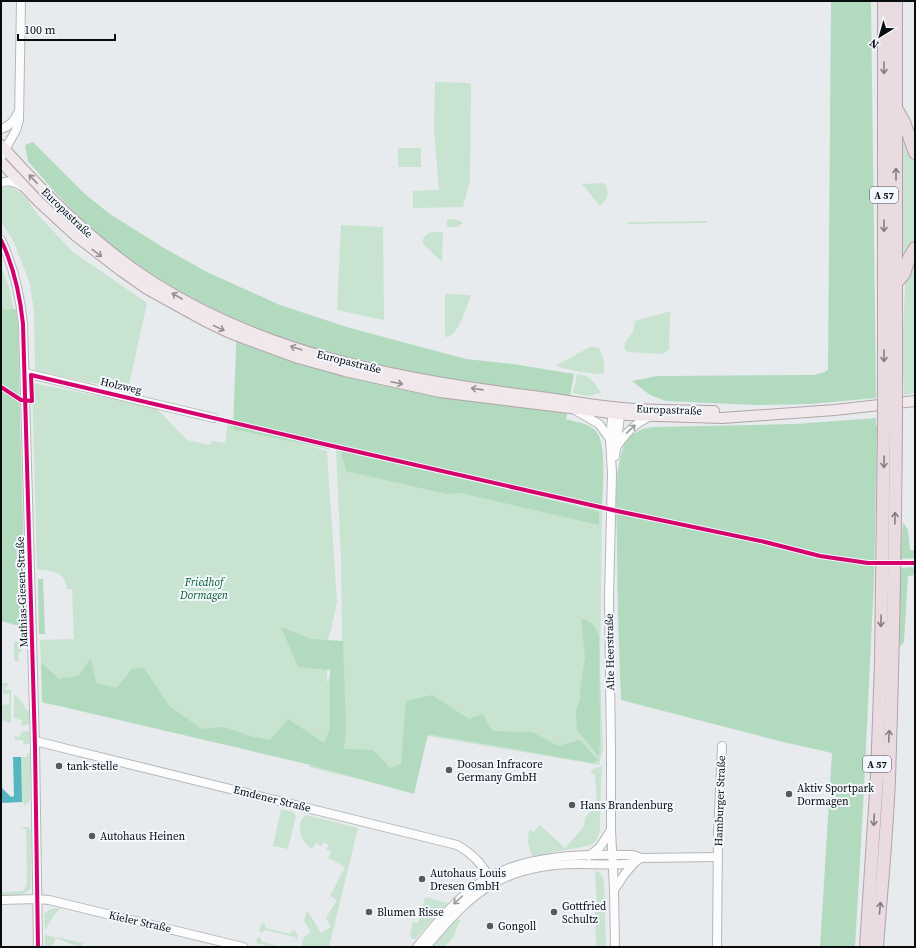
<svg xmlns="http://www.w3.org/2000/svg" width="916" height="948" font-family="'Source Serif 4',serif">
<rect width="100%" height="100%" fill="#e8ebee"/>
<g fill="#c8e3d0">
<path d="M435 82 469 83 471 84 470 181 463 207 413 208V191L439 190 434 129Z"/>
<path d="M903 129 906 142 915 161V243L902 267Z"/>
<rect x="398" y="148" width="23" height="19"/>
<path d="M603 183C611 190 608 200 600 206 593 199 589 191 582 184Z"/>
<path d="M10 187 19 192 27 199 37 214 73 252 147 303 128 390 35 371 34 311 30 284 14 242 1 221V190L6 188Z"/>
<path d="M447 219C453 219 458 219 463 223L457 227H447Z"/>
<path d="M707 221V223L628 224V222Z"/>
<path d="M341 225 383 227 384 320 337 310Z"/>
<path d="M433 232H443L442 262 424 245 422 241C425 235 427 233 433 232Z"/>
<path d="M915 253V393L904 395 902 351 905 286 906 274Z"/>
<path d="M1 266 9 287 14 310H1Z"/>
<path d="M445 294 471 295C467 305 458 338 446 337L445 334Z"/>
<path d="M671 311 670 318 669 349 663 354 627 352 624 348 625 343 633 332 635 321Z"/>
<path d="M590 347H595L600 349 604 361V373C591 376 569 369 555 366Z"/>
<path d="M577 374C592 376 593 381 601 393L588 396 573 393Z"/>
<path d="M32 383 155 407 187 440 210 445 212 441 225 443 228 423 327 451 337 602 330 634 327 642V683L342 643 341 560 336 448 602 510 600 669 603 748 599 765 428 736 410 792 309 767 311 742 256 739 43 703 40 640 74 639 72 589H67C65 570 53 572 37 569Z"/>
<path d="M14 641 21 643 24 646 18 655 19 661H14Z"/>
<path d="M3 683H8V686H6V690H11V723L1 720V705L9 704V694H3Z"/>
<path d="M14 694 24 704V707L29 712 30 724 21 726 23 721 14 718Z"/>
<path d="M28 731 30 733 29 744 23 745V740H15V736L20 737 21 732Z"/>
<path d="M27 753 30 754V799L28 803 24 805V803L22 802 21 757H13H27Z"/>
<path d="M602 766 601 780 600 830 596 841 591 845 582 847 532 856C529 846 526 839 530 829L534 832 540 825 565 848 583 828 585 821 584 819 597 805 595 775 591 772V770Z"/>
<path d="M281 809 294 812 296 816 288 849 273 846Z"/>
<path d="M306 815 358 828 329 947H301L304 937 311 932 304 921 307 910 321 933 331 927 326 918 337 900 330 896 345 867 328 858 332 852 326 849 329 845 324 842 321 846 316 843 312 849C301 842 294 824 306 815Z"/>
<path d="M22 827H28L31 830V888C24 898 12 895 1 895L3 892 23 891 27 885 26 829 21 828Z"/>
<path d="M595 871 599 872 603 878 604 884 606 947H596L595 911V906H597Z"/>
<path d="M425 897 448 903 415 939H412L410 934 413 922 418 923Z"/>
<path d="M56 908H60L52 918 45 931 44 914 51 909Z"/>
<path d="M457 918 461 921 458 924 454 936 445 947H432Z"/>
<path d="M263 923 266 924 264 927 266 928 290 934 293 930 295 931 298 936 297 940 294 941 297 938 295 937 265 930 261 933 259 931 261 924Z"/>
<path d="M45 934 55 938 57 937 83 943 82 947H79L56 938 52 947H45Z"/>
<path d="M260 937 262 942 282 947H273L256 943 257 938Z"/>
</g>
<g fill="#b1dabe">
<path d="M831 1H871L876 398 811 404 756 405 666 401 650 395 632 381 657 376 813 375 822 373 828 370Z"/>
<path d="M33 142 86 195 110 214 164 248 207 272 280 305 350 328 466 359 513 364 574 374 566 419C575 422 588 423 595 430 608 442 602 492 602 510L342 447 328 449 233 429 237 321 181 293 127 258 81 219 53 190 28 161 25 145Z"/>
<path d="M16 309 18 326 20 420 26 628 1 621V310Z"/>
<path d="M876 418V425L877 426 874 580 863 808 855 947H820L832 753 779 741 621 700C619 648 617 597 617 545 617 511 611 462 631 432L634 434 642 429 652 427 795 424Z"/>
<path d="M341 451 453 476 599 512V525L461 493 447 494 346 471Z"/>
<path d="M903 522 908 530 910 550H915V558L900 559Z"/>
<path d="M915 567V575L908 576 904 642 900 647V568Z"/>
<path d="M38 579H43L45 634H39Z"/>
<path d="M581 619C591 619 596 628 599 636L600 734 599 757 577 730 576 711 580 699V690L585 657Z"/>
<path d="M281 627 311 639 343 641 346 729 344 749 373 750 390 768 401 764 406 701 432 695 469 719 483 714 492 731 532 732 558 746 580 740 598 760 593 763 565 758 428 734 414 794 311 765 42 702 41 662 59 679 78 676 91 659 96 683 117 688 132 669 144 668 169 706 202 729 224 727 250 736 270 740 288 719 324 743 330 729V670L298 667Z"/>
</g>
<path fill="#55b6c2" d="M13 757H21L22 802 1 803V787L11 797 14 796Z"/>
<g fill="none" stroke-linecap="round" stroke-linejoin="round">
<g stroke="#b4b7b9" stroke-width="10">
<g id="minor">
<path d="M1 129C10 126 14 121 18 113"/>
<path d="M1 157 16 130 19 120 21 1"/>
<path d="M1 183C9 180 15 182 23 187"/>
<path d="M1 240C14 267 20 295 23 324L35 746 38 947"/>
<path d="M25 373 214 418"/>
<path d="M613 408 610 439 612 473 609 597 611 750V830L614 890 615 947"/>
<path d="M575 410 599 424 610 439"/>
<path d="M617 446C628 431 634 424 651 416"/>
<path d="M615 456 621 408"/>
<path d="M35 741 457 845C475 855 483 866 493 883"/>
<path d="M589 856 600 847 611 830"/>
<path d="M614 890 624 875 634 863"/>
<path d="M1 900 37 899 49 900 243 947"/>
<path d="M417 947C438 921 460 894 489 877 529 855 582 854 626 855H633L641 858 718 857"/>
<path d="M426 947C472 891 505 863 581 864 597 864 617 866 633 863 636 862 638 860 641 858"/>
<path d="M717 947 718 834 722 746"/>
</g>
</g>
<g stroke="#b2a4a9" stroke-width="12">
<g id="major">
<path d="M1 145C47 196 95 245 153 282 264 353 397 379 525 395 558 399 591 405 623 408 654 411 684 410 714 411"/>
<path d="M1 162 39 202 76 236 120 270 147 289 203 320 230 333 298 358 345 371 440 392 627 415 722 418 835 410 915 401"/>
</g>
</g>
<g stroke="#b2a4a9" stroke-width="14">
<g id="highway">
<path d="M884 1V388"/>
<path d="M896 108 904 122 915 153"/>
<path d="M896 283 904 274 909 258 915 248"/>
<path d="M896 388V1"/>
<path d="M866 947 877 776 881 662 884 423"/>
<path d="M877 947C881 891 887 834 889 778 893 659 895 541 896 423"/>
</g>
</g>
<use href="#minor" stroke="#fcfcfc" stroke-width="8"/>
<use href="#major" stroke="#f0e8eb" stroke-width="10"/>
<use href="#highway" stroke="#e9dbdf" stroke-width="12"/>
<g stroke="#b2a4a9" stroke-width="14" stroke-linecap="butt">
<g id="highway-bridge">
<path d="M884 388V423"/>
<path d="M896 388V423"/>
</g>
</g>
<use href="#highway-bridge" stroke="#e9dbdf" stroke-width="12"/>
<g stroke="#f2f8fe" stroke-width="6">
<g id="cycleway">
<path d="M1 240C14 267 20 295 23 324L35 746 38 947"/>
<path d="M1 387 21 400 32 401 31 375 328 445 617 511 765 542 820 556 868 563H915"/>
</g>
</g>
<use href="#cycleway" stroke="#d6006c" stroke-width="4"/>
</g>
<defs><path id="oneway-shaft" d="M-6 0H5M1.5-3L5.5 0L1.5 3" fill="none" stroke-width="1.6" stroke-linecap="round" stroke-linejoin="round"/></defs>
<g stroke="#847e81">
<use href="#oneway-shaft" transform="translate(884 68) rotate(90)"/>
<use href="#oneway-shaft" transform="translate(896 174) rotate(-90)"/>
<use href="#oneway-shaft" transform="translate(884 226) rotate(90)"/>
<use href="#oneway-shaft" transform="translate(884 356) rotate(90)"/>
<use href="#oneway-shaft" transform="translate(884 462) rotate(91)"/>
<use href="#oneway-shaft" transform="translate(895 518) rotate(-89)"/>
<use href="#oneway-shaft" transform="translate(881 621) rotate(91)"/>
<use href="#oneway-shaft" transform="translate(889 736) rotate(-87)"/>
<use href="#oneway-shaft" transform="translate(874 820) rotate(93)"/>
<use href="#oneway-shaft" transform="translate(880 908) rotate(-85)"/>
</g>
<g stroke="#949093">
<use href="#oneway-shaft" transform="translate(33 179) rotate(-133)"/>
<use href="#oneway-shaft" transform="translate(97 253) rotate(38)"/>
<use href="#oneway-shaft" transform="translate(177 296) rotate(-150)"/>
<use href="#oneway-shaft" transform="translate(219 328) rotate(25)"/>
<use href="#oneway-shaft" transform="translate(296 348) rotate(-162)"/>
<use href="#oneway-shaft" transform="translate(397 383) rotate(12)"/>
<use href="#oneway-shaft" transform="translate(477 389) rotate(-172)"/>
</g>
<g stroke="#9b9c9d">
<use href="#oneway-shaft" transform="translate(631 429) rotate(-43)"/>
<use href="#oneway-shaft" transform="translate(458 900) rotate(138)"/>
</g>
<g fill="#575a5c" stroke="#f2f8fe" stroke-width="1.5">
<circle cx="59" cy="766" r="4"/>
<circle cx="449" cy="770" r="4"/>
<circle cx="789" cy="794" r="4"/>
<circle cx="572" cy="805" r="4"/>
<circle cx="92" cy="836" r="4"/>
<circle cx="422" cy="879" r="4"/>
<circle cx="369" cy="912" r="4"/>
<circle cx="554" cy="912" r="4"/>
<circle cx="490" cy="926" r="4"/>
</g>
<g text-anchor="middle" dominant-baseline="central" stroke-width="4" stroke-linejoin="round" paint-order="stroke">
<g fill="#f2f8fe" stroke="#4f5356" stroke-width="1">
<rect x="870" y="187" width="28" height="16" rx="3"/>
<rect x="863" y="756" width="28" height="16" rx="3"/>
</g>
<g font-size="10" font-weight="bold" fill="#090c0e">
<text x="884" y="195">A 57</text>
<text x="877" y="764">A 57</text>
</g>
<g font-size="11" fill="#090c0e" stroke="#f2f8fe">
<text transform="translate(67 213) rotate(44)">Europastraße</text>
<text transform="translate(349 362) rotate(14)">Europastraße</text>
<text transform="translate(121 386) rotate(13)">Holzweg</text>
<text transform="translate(669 410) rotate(2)">Europastraße</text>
<text transform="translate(22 592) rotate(-92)">Mathias-Giesen-Straße</text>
<text transform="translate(610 652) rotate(-91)">Alte Heerstraße</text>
<text transform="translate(272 799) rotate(14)">Emdener Straße</text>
<text transform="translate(720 801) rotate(-88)">Hamburger Straße</text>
<text transform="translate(140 922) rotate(13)">Kieler Straße</text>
</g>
<g font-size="11" font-style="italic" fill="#005928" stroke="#f2f8fe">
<text x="204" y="582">Friedhof<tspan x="204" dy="13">Dormagen</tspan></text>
</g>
<g font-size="11" fill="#090c0e" stroke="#f2f8fe" text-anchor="start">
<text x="457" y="764">Doosan Infracore<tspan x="457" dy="13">Germany GmbH</tspan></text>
<text x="67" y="766">tank-stelle</text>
<text x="797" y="788">Aktiv Sportpark<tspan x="797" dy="13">Dormagen</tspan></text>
<text x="580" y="805">Hans Brandenburg</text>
<text x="100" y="836">Autohaus Heinen</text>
<text x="430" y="873">Autohaus Louis<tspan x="430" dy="13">Dresen GmbH</tspan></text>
<text x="562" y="906">Gottfried<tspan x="562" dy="13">Schultz</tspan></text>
<text x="377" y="912">Blumen Risse</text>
<text x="498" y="926">Gongoll</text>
</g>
</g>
<rect width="916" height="948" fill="none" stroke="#090c0e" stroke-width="4"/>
<g transform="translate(880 36) rotate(217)" stroke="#f2f8fe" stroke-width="3" paint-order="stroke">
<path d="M0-3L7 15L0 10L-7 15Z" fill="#090c0e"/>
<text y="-6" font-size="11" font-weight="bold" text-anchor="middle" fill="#090c0e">N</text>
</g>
<path d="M18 34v6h97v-6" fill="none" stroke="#090c0e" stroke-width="2"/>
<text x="24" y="34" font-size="12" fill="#090c0e" stroke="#f2f8fe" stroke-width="3" paint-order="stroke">100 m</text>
</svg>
